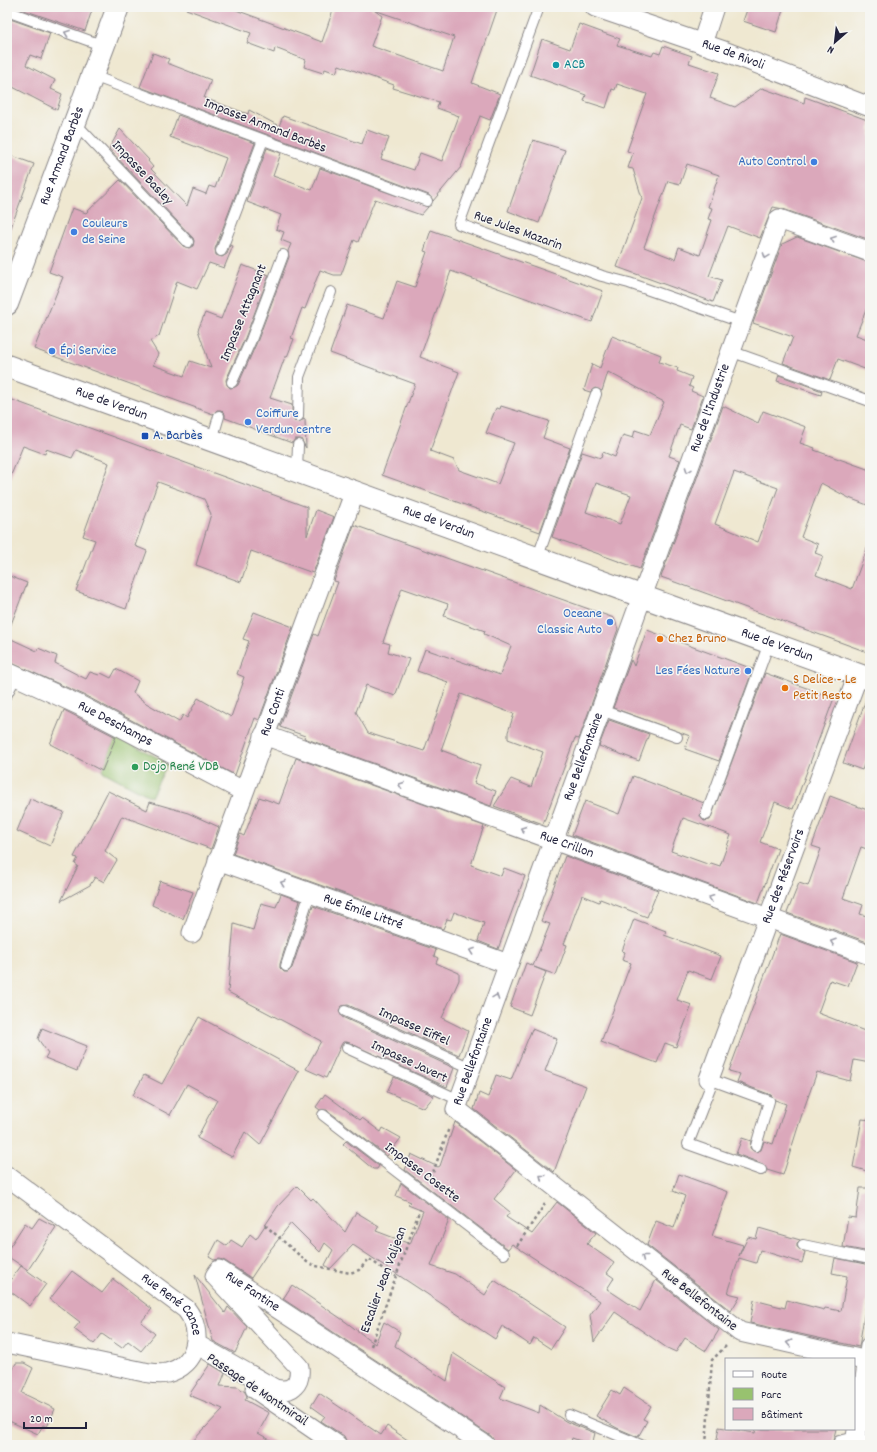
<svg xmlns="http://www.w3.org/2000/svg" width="877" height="1452" font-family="Dekko,sans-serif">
<rect width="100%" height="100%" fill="#f6f6f2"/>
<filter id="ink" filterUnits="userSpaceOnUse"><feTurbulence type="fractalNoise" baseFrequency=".025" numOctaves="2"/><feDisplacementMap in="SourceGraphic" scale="8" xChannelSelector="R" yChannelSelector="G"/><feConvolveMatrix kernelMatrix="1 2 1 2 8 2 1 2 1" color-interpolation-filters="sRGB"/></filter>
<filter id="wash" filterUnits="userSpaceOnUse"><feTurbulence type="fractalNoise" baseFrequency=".012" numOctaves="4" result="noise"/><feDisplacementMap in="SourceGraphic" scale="16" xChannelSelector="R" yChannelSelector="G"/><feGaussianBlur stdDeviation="0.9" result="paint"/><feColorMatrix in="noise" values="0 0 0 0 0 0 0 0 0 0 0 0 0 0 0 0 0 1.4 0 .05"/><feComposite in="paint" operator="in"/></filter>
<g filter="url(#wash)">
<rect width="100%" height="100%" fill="#efe8d1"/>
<path fill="#98c26f" stroke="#5d7255" d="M116 736 168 763 151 797 102 771Z"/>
<g id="blocks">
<g fill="#dba8bb" fill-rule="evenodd">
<path d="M15 7H93L85 31Z"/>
<path d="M187 7H228L322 42 334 7H370L382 16 371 46 443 71 454 37 374 10V7H498L472 83 500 94 490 120 480 116 461 167 433 201 429 195 140 87 153 53 169 59 167 63 211 80 204 98 248 114 249 110 279 126 283 116 362 144 367 130 389 138 381 159 414 170 420 153 442 161 459 116 437 108 439 102 393 88 394 85 339 65 336 73 325 69 323 73 304 67 306 60 275 48 274 53 247 43 251 33 186 9Z"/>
<path d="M748 7H784L776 32 743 21Z"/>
<path d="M10 19 50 33 41 59 30 55 26 65 55 80 51 89 62 94 57 110 7 84V26Z"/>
<path d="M579 24 620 39 617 45 652 56 654 52 660 54 663 46 692 56 689 63 719 73 710 98 735 107 762 88 804 103 805 97 870 121V240L783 209 773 207 760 238 728 226 709 276 722 280 713 302 617 267 642 198 633 169 628 168 633 153 627 151 647 94 617 84 615 90 612 89 606 108 584 101 586 95 530 75 542 39 570 49ZM687 164 719 175 708 207 712 208 708 219 712 220 700 255 679 247 675 259 644 247 668 181 680 184Z"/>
<path d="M178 115 255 143 215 249 216 255 222 257 227 254 230 245 233 246 224 268 209 263 197 289 177 281 159 336 150 341 158 354 153 365 184 376 190 361 211 368 198 330 205 313 221 319 242 265 269 275 245 338 226 380 227 385 230 388 235 387 238 385 257 342 289 257 288 251 291 244 281 240 284 232 276 229 281 215 247 202 267 148 281 153 273 176 312 190 320 168 428 207 421 215 375 199 358 242 354 240 341 275H334L320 270 305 309 302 308 291 338 294 339 287 357H285L270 398 292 405V416L294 421 298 422 305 419 306 448 301 439H295L292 443 225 418V414L221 410H217L213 414 34 349 63 277 49 272 72 208 86 213 120 180 183 246 189 248 193 246 194 241 193 238 109 149 120 129 149 160 148 161 153 167 151 169 187 206 193 189 206 194 209 186 215 188 226 158 170 137Z"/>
<path d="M533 140 565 150 539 223 508 211Z"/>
<path d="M7 154 34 164 9 233H7Z"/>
<path d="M431 230 603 291 592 322 451 271 420 357 459 372 430 451 454 460 459 470 498 484 514 443 486 433 496 408 500 409 501 406 549 421 543 438 570 448 540 532 382 475 415 384 330 353 347 305 384 318 397 281 415 287 427 252 424 251Z"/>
<path d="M797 237 870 263V300L856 335 870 340V371L838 359 830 380 783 363 793 337 753 323 782 244Z"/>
<path d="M612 336 661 355 659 362 678 368 677 371 692 377 689 386 693 388 691 391 703 396 691 429 680 425 669 456 680 460 640 569 552 537 582 452 601 458 603 452 615 457 623 435 633 438 635 430 650 435 664 402 608 372 602 391 595 388 590 392 584 390 592 364 600 368ZM596 483 631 495 620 524 586 512Z"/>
<path d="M779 375 822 391 821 395 777 381Z"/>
<path d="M7 398 307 507V536L316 510 334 517 313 573 251 551 241 582 196 565 211 514 204 499 158 482 135 546 147 551 126 609 76 591 95 540 83 536 109 463 76 450 72 458 46 449 45 454 23 446 7 485Z"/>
<path d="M723 406 758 423 763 411 806 427 800 443 815 448 814 450 870 470V506L849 498 821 483 801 537 818 544 815 553 823 556 816 575 852 589 868 546H870V653L661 577ZM734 472 778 488 758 542 715 524Z"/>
<path d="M354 525 614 618 618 629 579 739 575 738 543 824 494 806 511 779 531 787 543 752 508 739V732L514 714 461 694 441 750 480 765 474 783 496 791 491 806 304 738 305 736 280 727 314 634 318 636 338 582 334 581ZM402 588 448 604 444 616 485 631 484 634 511 646 500 675 425 649 417 671 448 682 424 751 368 733 356 712 366 685 395 696 409 659 388 652 390 644 383 642Z"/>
<path d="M7 575 27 583 8 632H7Z"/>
<path d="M254 612 293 627 259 720 255 718 235 775 84 695 7 661V637L37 651 38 648 57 656 55 663 86 679 90 672 99 675 101 673 111 678 116 669 138 681 133 693 146 703 179 722 183 715 187 718 198 698 231 717 243 683H242L244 677 237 674 249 641 243 639Z"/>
<path d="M647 630 753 669 719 761 685 749 690 736 613 708 631 660 634 666Z"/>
<path d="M765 673 834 698 793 809 775 802 760 842 778 849 758 903 572 835 585 801 619 814 633 776 704 803 700 816 704 821 710 820ZM683 818 731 835 720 866 711 863 710 865 671 851Z"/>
<path d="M868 694 870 695V749L862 770 843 763Z"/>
<path d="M64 710 116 737 102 771 50 744Z"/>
<path d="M609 720 649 734 639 761 599 746Z"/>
<path d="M296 758 484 826 471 865 501 876 504 868 525 876 498 949 478 941 484 923 454 912 451 920 447 919 443 929 233 854 240 834 244 836 259 797 279 804Z"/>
<path d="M108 791 147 810 150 802 188 813 219 827 211 849 122 816 105 851 117 860 104 882 95 877 90 885 61 901 78 866 75 864 78 858 74 857Z"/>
<path d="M830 796 870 811V850L861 847 843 898 863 905 860 914 870 917V943L787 913 799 883 808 886 821 849 812 846Z"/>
<path d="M30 799 64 812 50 846 17 831Z"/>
<path d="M565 856 658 890 647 917 600 899 599 902 582 895 564 944 567 945 556 975 534 967 546 972 530 1015 510 1007 526 963 533 966 550 924 541 921Z"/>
<path d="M160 881 193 892 183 919 152 905Z"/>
<path d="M281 894 300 901 280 964V968L284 972H288L292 968 313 906 436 950 434 956 438 958 436 963 459 973V980L442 1018 468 1031 459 1055 348 1005 342 1006 339 1011 342 1017 454 1068 447 1087 347 1042H343L341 1045 326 1078 306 1069 321 1041 228 992 234 924 253 930 261 903 276 907Z"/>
<path d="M634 919 666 931 664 935 721 956 712 979 688 970 677 1000 692 1005 676 1047 665 1043 657 1063 601 1042 631 963 622 960 625 952 622 951Z"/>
<path d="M780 934 857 962 848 986 830 980 818 1013 870 1033V1063L854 1060 850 1081 817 1072 803 1111 783 1175 767 1170 763 1164 736 1154 742 1138 751 1141 750 1148 755 1152 761 1150 764 1141 773 1144 786 1104 775 1100 771 1095 737 1082 740 1074 729 1071Z"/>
<path d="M199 1017 299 1071 260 1145 245 1132 232 1157 197 1138 217 1100 187 1084 170 1115 133 1095 144 1075 162 1084Z"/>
<path d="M42 1028 87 1046 77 1071 45 1058 48 1053 38 1039Z"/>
<path d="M532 1029 557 1039 545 1071 586 1086 554 1172 474 1109 479 1093 488 1097 496 1075 511 1080Z"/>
<path d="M394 1077 434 1096 424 1108 387 1092Z"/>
<path d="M325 1094 360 1120 362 1118 381 1132 383 1128 401 1138 387 1156 327 1110H320L316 1107Z"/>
<path d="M862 1119 870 1120V1172L853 1167Z"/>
<path d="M455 1122 516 1170 494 1199 510 1212 506 1217 532 1234 557 1202 596 1233 587 1244 614 1263 607 1273 614 1278 607 1289 640 1311 656 1280 719 1330 706 1351 685 1338 676 1352 667 1348 615 1312 594 1342 590 1315 600 1301 512 1244 508 1249 405 1170 411 1154 438 1167 440 1166Z"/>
<path d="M346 1141 379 1166 377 1169H373L343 1144Z"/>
<path d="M679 1174 728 1192 712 1236 743 1245 739 1256 748 1237 756 1239 759 1228 800 1240 797 1243V1247L805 1252 802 1263 760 1250 756 1263 739 1258 728 1293 740 1296 731 1311 647 1245 656 1221 674 1228 685 1196 673 1191Z"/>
<path d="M401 1183 449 1220 431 1266 455 1274 485 1295 494 1280 565 1327 551 1349 534 1338 530 1345 502 1326 495 1339 353 1245 330 1269 325 1265 333 1250 325 1243 320 1252 291 1223 267 1254 251 1278 225 1261 220 1259 214 1260 209 1257 218 1240 227 1246 231 1240 242 1247 250 1234 256 1239 278 1206 297 1186 311 1200 313 1198 345 1232 356 1212 379 1226 376 1231 410 1244 423 1211 408 1205 411 1202 396 1196Z"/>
<path d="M860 1188H870V1252L843 1247 848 1217 856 1218Z"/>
<path d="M39 1218 56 1227 28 1270 7 1256V1251L25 1223 32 1228Z"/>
<path d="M835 1258 870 1265V1280L859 1347 750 1323 754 1300 785 1308 787 1300 824 1310 825 1308 841 1311 847 1276 832 1273Z"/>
<path d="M21 1266 46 1284 30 1306 7 1289V1285Z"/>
<path d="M72 1271 102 1293 113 1279 152 1309 141 1322 155 1334 141 1351 128 1341 122 1348 102 1334 94 1344 74 1329 80 1322 50 1299Z"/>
<path d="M195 1275 225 1313 228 1307 247 1327 235 1353 213 1341Z"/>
<path d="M292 1285 346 1322 375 1344 384 1322 400 1332 395 1346 447 1381 453 1353 505 1387 500 1398 539 1413 540 1405 567 1422 595 1433 592 1445 572 1438 570 1445H496L491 1436 283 1299Z"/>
<path d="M16 1363H24L33 1368 22 1393 55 1409 47 1427 43 1425 38 1434 9 1421 7 1424V1381Z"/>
<path d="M210 1364 225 1373 220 1386 238 1387 245 1392 247 1396 245 1400 269 1413 258 1433 279 1445H189L223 1409 189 1395Z"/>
<path d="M624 1388 651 1406 643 1419 647 1421 638 1437 617 1428 596 1416 612 1390 620 1395Z"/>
<path d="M319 1393 381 1435 387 1426 415 1445H348L344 1436 321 1421 325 1416 311 1406Z"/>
<path d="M719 1427 755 1433 756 1429H836L832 1445H716Z"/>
</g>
</g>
</g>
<g filter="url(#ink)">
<use href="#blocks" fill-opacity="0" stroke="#888586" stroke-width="1"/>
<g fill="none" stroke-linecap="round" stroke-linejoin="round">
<g stroke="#888586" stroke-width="12">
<g id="lane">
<path d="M539 7 459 224 602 276 629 283 741 322"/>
<path d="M7 11 104 46"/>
<path d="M93 76 427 201"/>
<path d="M75 123 188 242"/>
<path d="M221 251 263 140"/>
<path d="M730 351 870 401"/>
<path d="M232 382 251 340 283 255"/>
<path d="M298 416 299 377 331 292"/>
<path d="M212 440 219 416"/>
<path d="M297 471 298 445"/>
<path d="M537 559 596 394"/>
<path d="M7 694 16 676"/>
<path d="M601 710 677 737"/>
<path d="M706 815 769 643"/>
<path d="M286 966 310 893"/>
<path d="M345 1011 471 1068"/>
<path d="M347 1048 459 1100"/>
<path d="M709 1079 769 1101 756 1146"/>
<path d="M713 1080 688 1144 761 1170"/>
<path d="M323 1115 504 1254"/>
<path d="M803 1245 870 1259"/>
<path d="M569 1415 641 1445"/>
<path d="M838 1445 839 1441 856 1437 870 1442"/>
</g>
</g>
<g stroke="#888586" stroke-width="21">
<g id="street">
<path id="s1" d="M595 7 724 51 870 107"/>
<path d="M702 44 714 7"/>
<path id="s2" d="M7 672 79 705 243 791"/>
<path id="s3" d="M264 735 870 955"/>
<path id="s4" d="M218 860 508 964"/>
<path id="s5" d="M192 933 355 491"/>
<path id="s6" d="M709 1079 858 675"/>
<path id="s7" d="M7 1176 186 1309C204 1332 198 1365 167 1373 160 1375 151 1373 144 1372L7 1343"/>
<path id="s8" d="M196 1344 275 1389C292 1393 301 1384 299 1367L215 1276 219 1270 485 1445"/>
<path id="s9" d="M868 1361 740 1332 456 1109 779 219 870 252"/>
<path d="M255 1389 337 1445"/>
<path d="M856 1437 870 1346"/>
</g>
</g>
<g stroke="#888586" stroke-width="24">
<g id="secondary">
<path id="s10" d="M7 304 118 7"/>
<path id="s11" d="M7 366 870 679"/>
</g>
</g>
<g stroke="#888586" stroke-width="2.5" stroke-dasharray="3 3" stroke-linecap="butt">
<path d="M431 1178 449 1128"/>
<path d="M265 1225 307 1262 316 1266 350 1273 359 1270 369 1259 395 1277"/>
<path d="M517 1246 545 1204"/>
<path d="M371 1346 420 1209"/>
<path d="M706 1445 712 1360 726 1346"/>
</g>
<use href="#lane" stroke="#fff" stroke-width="10"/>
<use href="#street" stroke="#fff" stroke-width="19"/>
<use href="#secondary" stroke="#fff" stroke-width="22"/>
</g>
<defs><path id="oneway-chevron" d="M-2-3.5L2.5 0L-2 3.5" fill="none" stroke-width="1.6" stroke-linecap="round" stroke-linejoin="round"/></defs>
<g stroke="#9c9ca7">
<use href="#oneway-chevron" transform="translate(67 33) rotate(-160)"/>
<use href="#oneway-chevron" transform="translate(833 239) rotate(-160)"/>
<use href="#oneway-chevron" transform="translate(766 256) rotate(110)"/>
<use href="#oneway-chevron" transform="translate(688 470) rotate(110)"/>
<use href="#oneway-chevron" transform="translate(401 785) rotate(-160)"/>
<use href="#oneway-chevron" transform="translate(523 829) rotate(-160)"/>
<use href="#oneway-chevron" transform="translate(283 883) rotate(-160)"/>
<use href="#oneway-chevron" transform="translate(711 898) rotate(-160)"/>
<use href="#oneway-chevron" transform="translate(833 942) rotate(-161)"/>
<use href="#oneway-chevron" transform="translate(472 951) rotate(-160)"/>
<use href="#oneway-chevron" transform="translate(496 997) rotate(-70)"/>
<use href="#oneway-chevron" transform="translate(542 1177) rotate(-142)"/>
<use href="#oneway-chevron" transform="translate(644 1257) rotate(-142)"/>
<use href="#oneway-chevron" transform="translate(789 1343) rotate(-167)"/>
</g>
</g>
<circle fill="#0f9aa8" stroke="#f6f6f2" stroke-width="1.5" cx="556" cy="65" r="4"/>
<g fill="#3f7fe0" stroke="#f6f6f2" stroke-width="1.5">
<circle cx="814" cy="162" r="4"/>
<circle cx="74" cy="232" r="4"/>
<circle cx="52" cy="351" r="4"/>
<circle cx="248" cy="422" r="4"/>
<circle cx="610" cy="622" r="4"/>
<circle cx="748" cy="671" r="4"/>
</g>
<rect fill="#1a4fb4" stroke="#f6f6f2" stroke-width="1.5" x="141" y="432" width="8" height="8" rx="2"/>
<g fill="#e8710a" stroke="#f6f6f2" stroke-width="1.5">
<circle cx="660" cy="639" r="4"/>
<circle cx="785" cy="688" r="4"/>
</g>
<circle fill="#2e9e5b" stroke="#f6f6f2" stroke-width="1.5" cx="135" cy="767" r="4"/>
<g text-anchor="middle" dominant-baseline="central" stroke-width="3" stroke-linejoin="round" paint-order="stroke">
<g font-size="14" fill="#22223b" stroke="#f6f6f2">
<text stroke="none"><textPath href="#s1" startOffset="146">Rue de Rivoli</textPath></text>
<text transform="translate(265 126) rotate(21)">Impasse Armand Barbès</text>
<text stroke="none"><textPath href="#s10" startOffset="158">Rue Armand Barbès</textPath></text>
<text transform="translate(142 173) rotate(47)">Impasse Basley</text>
<text transform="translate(518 231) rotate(20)">Rue Jules Mazarin</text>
<text transform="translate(244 313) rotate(-68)">Impasse Attagnant</text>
<text stroke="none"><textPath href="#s11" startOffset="111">Rue de Verdun</textPath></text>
<text stroke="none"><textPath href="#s9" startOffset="1238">Rue de l'Industrie</textPath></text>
<text stroke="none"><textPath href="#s11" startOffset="459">Rue de Verdun</textPath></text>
<text stroke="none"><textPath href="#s11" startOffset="819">Rue de Verdun</textPath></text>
<text stroke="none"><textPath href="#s5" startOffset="235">Rue Conti</textPath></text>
<text stroke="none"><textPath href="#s2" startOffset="120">Rue Deschamps</textPath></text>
<text stroke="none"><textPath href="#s9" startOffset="867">Rue Bellefontaine</textPath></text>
<text stroke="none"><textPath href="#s3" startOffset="322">Rue Crillon</textPath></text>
<text stroke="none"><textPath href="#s6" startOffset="216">Rue des Réservoirs</textPath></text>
<text stroke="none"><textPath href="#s4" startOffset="154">Rue Émile Littré</textPath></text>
<text transform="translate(414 1027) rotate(24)">Impasse Eiffel</text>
<text stroke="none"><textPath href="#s9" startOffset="543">Rue Bellefontaine</textPath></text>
<text transform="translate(409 1062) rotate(25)">Impasse Javert</text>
<text transform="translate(422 1173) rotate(37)">Impasse Cosette</text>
<text transform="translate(384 1280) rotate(-70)">Escalier Jean Valjean</text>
<text stroke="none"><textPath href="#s8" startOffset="302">Rue Fantine</textPath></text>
<text transform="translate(699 1300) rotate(38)">Rue Bellefontaine</text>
<text stroke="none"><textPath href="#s7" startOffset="210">Rue René Cance</textPath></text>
<text transform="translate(257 1390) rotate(34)">Passage de Montmirail</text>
</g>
<g font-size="14" fill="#0d838f" stroke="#f6f6f2" text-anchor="start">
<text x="564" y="65">ACB</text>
</g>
<g font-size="14" fill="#366cbe" stroke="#f6f6f2" text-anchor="end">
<text x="806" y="162">Auto Control</text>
<text x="82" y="224" text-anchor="start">Couleurs<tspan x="82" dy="16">de Seine</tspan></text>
<text x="60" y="351" text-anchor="start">Épi Service</text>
<text x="256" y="414" text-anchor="start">Coiffure<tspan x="256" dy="16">Verdun centre</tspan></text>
<text x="602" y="614">Oceane<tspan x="602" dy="16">Classic Auto</tspan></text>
<text x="740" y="671">Les Fées Nature</text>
</g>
<g font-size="14" fill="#164399" stroke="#f6f6f2" text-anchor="start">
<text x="153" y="436">A. Barbès</text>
</g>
<g font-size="14" fill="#c56008" stroke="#f6f6f2" text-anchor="start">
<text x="668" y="639">Chez Bruno</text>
<text x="793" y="680">S Delice - Le<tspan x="793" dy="16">Petit Resto</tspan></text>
</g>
<g font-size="14" fill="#27864d" stroke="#f6f6f2" text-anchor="start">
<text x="143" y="767">Dojo René VDB</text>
</g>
</g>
<rect width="877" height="1452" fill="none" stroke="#f6f6f2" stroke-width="24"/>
<rect x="725" y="1358" width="130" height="72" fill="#f6f6f2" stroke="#a1a1a9"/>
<rect x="733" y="1371" width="20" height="6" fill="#ffffff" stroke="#a1a1a9"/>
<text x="761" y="1378" font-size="12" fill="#22223b">Route</text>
<rect x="733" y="1388" width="20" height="12" fill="#98c26f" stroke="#a1a1a9"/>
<text x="761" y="1398" font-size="12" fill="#22223b">Parc</text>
<rect x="733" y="1408" width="20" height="12" fill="#dba8bb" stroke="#a1a1a9"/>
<text x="761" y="1418" font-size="12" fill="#22223b">Bâtiment</text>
<g transform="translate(835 42) rotate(208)" stroke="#f6f6f2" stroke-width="3" paint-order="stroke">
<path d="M0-3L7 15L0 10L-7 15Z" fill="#22223b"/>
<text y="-6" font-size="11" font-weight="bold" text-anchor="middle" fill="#22223b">N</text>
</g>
<path d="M24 1422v6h62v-6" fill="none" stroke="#22223b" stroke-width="2"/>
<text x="30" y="1422" font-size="12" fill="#22223b" stroke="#f6f6f2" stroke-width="3" paint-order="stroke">20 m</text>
</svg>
